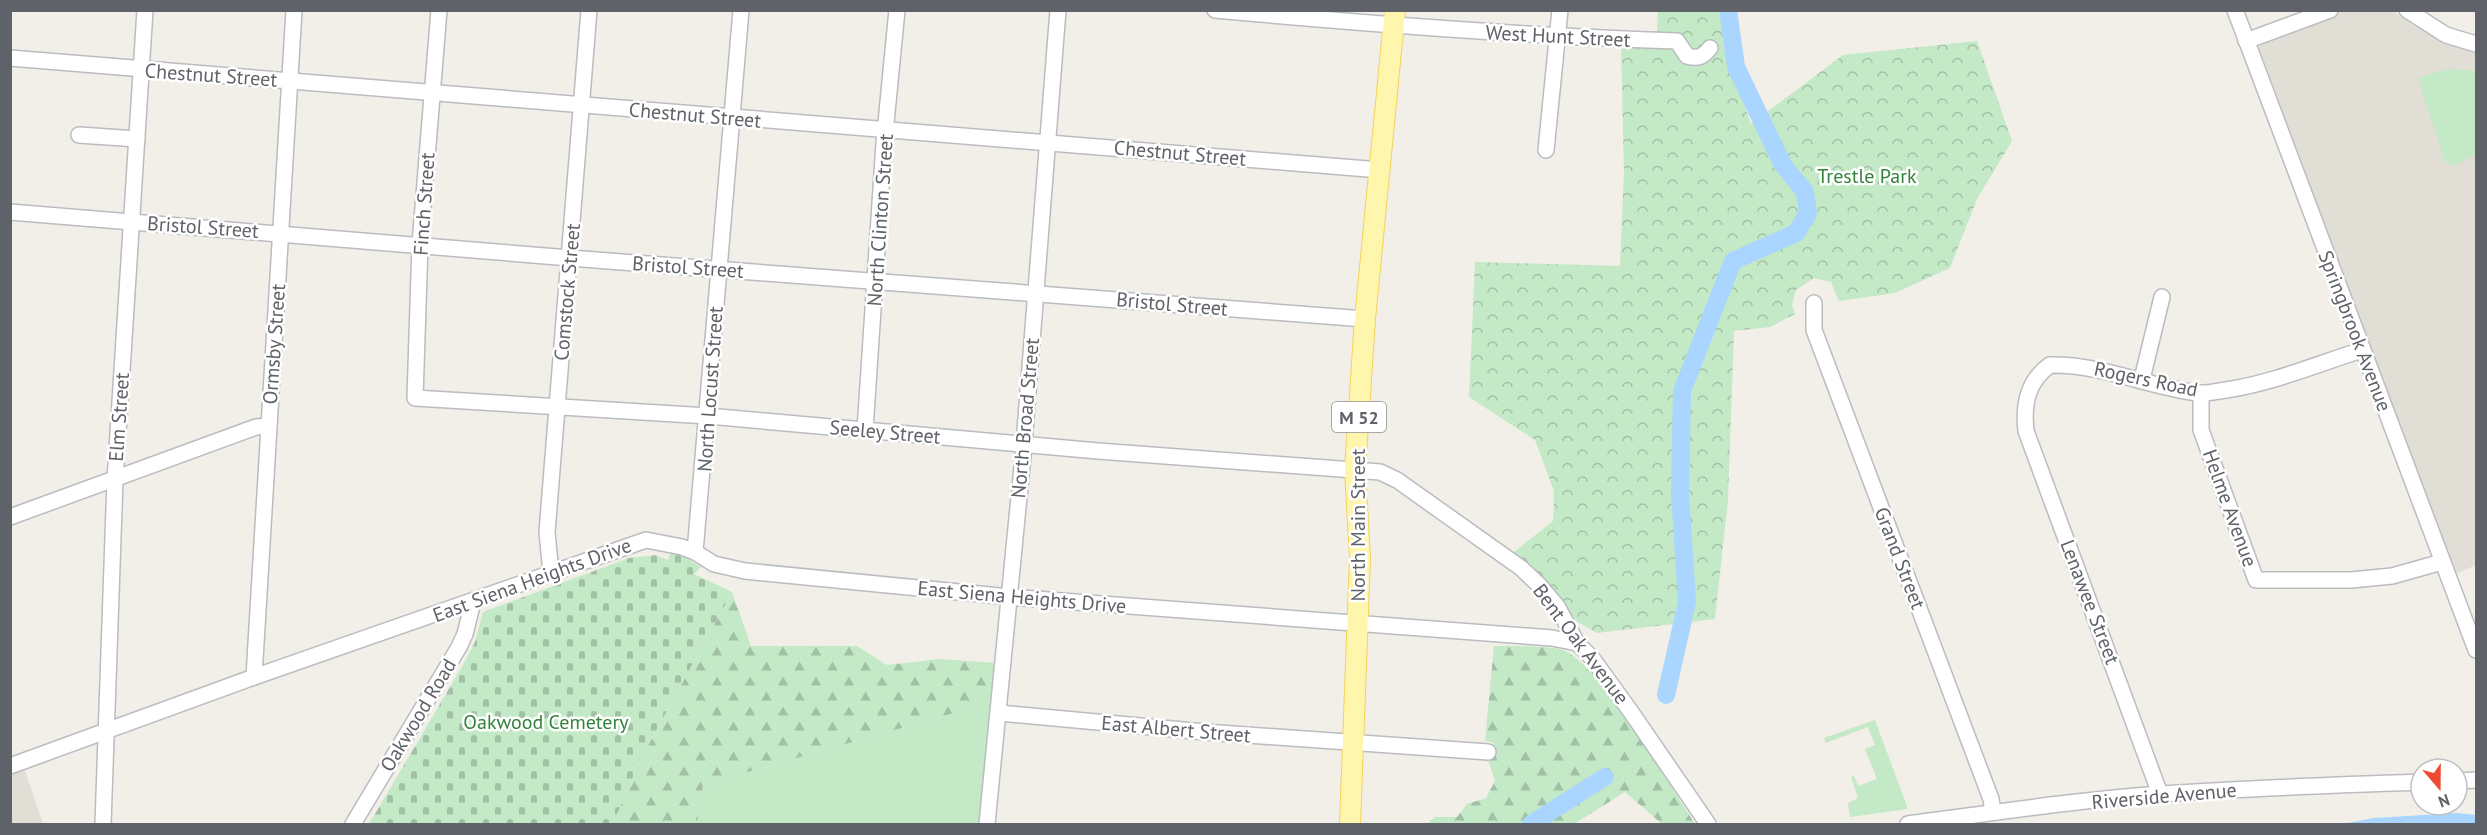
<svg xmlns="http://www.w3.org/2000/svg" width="2487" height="835" font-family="'PT Sans',sans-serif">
<defs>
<pattern id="forest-firs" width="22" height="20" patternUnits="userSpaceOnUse" patternTransform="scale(1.5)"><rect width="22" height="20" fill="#c4e9c6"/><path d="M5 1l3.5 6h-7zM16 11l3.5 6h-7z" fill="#a2c0a5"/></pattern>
<pattern id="cemetery-stones" width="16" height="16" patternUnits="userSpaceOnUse" patternTransform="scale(1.5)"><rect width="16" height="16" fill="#c4e9c6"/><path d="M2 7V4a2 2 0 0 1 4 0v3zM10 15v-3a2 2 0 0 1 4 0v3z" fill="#a2c0a5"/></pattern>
<pattern id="park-crowns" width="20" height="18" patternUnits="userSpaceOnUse" patternTransform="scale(1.5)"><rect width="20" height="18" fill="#c4e9c6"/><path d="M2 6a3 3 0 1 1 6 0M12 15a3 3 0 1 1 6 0" fill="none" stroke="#a2c0a5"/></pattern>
</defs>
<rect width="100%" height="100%" fill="#f1efe7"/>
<g fill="#e1dfd5">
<path d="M2391 10 2416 27 2476 50V565L2456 574 2259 48 2263 39 2340 11Z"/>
<path d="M24 768 43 824H11L10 773Z"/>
</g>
<g fill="#c4e9c6">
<path d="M2447 69 2468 70 2476 72V154L2454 166 2445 162 2418 78Z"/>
<path d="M992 702 980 824H697L703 785Z"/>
<path d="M1875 720 1908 809 1850 817 1848 803 1858 798 1851 777 1854 776 1858 786 1877 779 1865 749 1875 745 1868 727 1826 743 1824 738Z"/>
</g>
<g fill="url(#forest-firs)">
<path d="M732 592 751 646H857L887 665 939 659 996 663 992 702 703 785 697 824H613L639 762Z"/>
<path d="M1494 646C1508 646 1553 646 1563 650 1601 665 1670 786 1695 824H1662L1625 792 1574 824H1427L1435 817H1457L1467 804 1486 798 1495 781 1489 763 1494 743 1485 741Z"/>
</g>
<path fill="url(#cemetery-stones)" d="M672 549 701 567 694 574 732 592 639 762 613 824H369L463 665 475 642 483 612 629 558 656 555 668 560Z"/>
<path fill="url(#park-crowns)" d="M1658 11H1726L1724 48 1751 124 1843 55 1977 41 2012 141 1977 199 1950 268 1895 293 1839 301 1831 282 1814 278 1796 290 1792 305 1795 314 1770 327 1734 331 1728 500 1715 619 1597 633 1576 621 1555 591 1514 552 1553 521 1554 491 1535 440 1469 397 1475 262 1620 266 1624 171 1621 46H1656Z"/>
<path fill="#a9d5ff" d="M2457 813 2476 815V824H2342L2374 818Z"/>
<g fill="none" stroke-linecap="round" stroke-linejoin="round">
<g stroke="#a9d5ff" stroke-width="18">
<path d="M1666 695 1687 602 1680 493 1682 391 1733 261 1796 233 1808 213 1805 192 1783 165 1736 67 1728 10"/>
<path d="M1531 824 1605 777"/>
</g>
<g stroke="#babcc1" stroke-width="18">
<g id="minor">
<path d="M439 10 420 244 415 398 708 416 1098 451 1380 472 1397 480 1521 568 1540 586 1557 606 1577 643 1592 658 1631 712 1708 824"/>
<path d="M1215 10C1369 24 1523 36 1677 41L1687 56C1698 59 1703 57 1710 48"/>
<path d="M2235 10 2476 650"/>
<path d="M2407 10 2446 35 2476 44"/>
<path d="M2246 41 2330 10"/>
<path d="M10 58 1380 170"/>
<path d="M79 135 137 139"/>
<path d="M1546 150 1560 10"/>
<path d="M10 212 570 258 1365 319"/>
<path d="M1814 303V330L1991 799 1993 812"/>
<path d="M2142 379 2162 297"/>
<path d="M2201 393V430L2256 580H2351L2392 576 2442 562"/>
<path d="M865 430 884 143 897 10"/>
<path d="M10 517 256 427 269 426"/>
<path d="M695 552 741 10"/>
<path d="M551 573 547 532 589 10"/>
<path d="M254 677 294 10"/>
<path d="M999 713 1205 732 1488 752"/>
<path d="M10 766 254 677 646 540 682 547 695 552 714 564 745 571 1010 597 1552 638 1577 643"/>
<path d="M2457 781 2476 780"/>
<path d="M2160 794 2026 431C2023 405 2027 381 2050 365 2102 364 2148 387 2198 393 2207 394 2217 391 2226 390 2273 383 2317 364 2362 350"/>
<path d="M103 824 115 480 145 10"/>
<path d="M353 824 459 647 465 634 473 602"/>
<path d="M987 824 1023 456 1058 10"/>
<path d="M1908 824C1992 813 2077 800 2161 794 2248 788 2334 785 2421 782"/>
</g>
</g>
<g stroke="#f5d25c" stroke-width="22">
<path id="major" d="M1350 824 1360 558 1355 470 1365 319 1395 10"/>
</g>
<use href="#minor" stroke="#fff" stroke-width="15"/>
<use href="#major" stroke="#fff6ae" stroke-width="20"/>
</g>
<g text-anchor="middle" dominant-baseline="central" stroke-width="5" stroke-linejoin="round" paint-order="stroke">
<rect fill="#fff" stroke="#8f9195" stroke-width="1.5" x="1332" y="402" width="54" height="30" rx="4.5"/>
<g font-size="18" font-weight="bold" fill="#5f6268">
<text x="1359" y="417">M 52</text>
</g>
<g font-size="20" fill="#5f6268" stroke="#fff">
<text transform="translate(1558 36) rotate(3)">West Hunt Street</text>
<text transform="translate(211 75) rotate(4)">Chestnut Street</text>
<text transform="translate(695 115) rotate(5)">Chestnut Street</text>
<text transform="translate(1180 153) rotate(5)">Chestnut Street</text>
<text transform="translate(424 204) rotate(-86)">Finch Street</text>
<text transform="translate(880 220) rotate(-86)">North Clinton Street</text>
<text transform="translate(203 227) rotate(4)">Bristol Street</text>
<text transform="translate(688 267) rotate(4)">Bristol Street</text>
<text transform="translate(567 292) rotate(-85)">Comstock Street</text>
<text transform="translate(1172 304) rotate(5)">Bristol Street</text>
<text transform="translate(2355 331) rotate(69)">Springbrook Avenue</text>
<text transform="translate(274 344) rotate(-86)">Ormsby Street</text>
<text transform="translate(2146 379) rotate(12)">Rogers Road</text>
<text transform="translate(710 389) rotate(-86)">North Locust Street</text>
<text transform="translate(119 417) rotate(-86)">Elm Street</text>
<text transform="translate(1025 418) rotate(-85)">North Broad Street</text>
<text transform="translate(885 432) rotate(5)">Seeley Street</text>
<text transform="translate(2230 508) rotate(70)">Helme Avenue</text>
<text transform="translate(1358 525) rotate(-90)">North Main Street</text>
<text transform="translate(1900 558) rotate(69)">Grand Street</text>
<text transform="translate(532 580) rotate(-20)">East Siena Heights Drive</text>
<text transform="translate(1022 597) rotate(5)">East Siena Heights Drive</text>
<text transform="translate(2090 602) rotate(69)">Lenawee Street</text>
<text transform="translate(1581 644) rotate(53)">Bent Oak Avenue</text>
<text transform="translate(418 715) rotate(-59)">Oakwood Road</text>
<text transform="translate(1176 729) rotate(5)">East Albert Street</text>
<text transform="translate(2164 796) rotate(-5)">Riverside Avenue</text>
</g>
<g font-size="20" fill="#32823a" stroke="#fff">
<text x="1867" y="176">Trestle Park</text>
<text x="546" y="722">Oakwood Cemetery</text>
</g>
</g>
<rect width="2487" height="835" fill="none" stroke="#5f6268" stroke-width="24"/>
<g transform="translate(2439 787) rotate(160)"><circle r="28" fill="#ffffff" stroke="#bfc0c3" stroke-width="1.5"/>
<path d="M0-4.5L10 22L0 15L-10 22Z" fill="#ee4931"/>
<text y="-9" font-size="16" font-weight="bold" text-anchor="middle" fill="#5f6268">N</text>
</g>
</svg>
